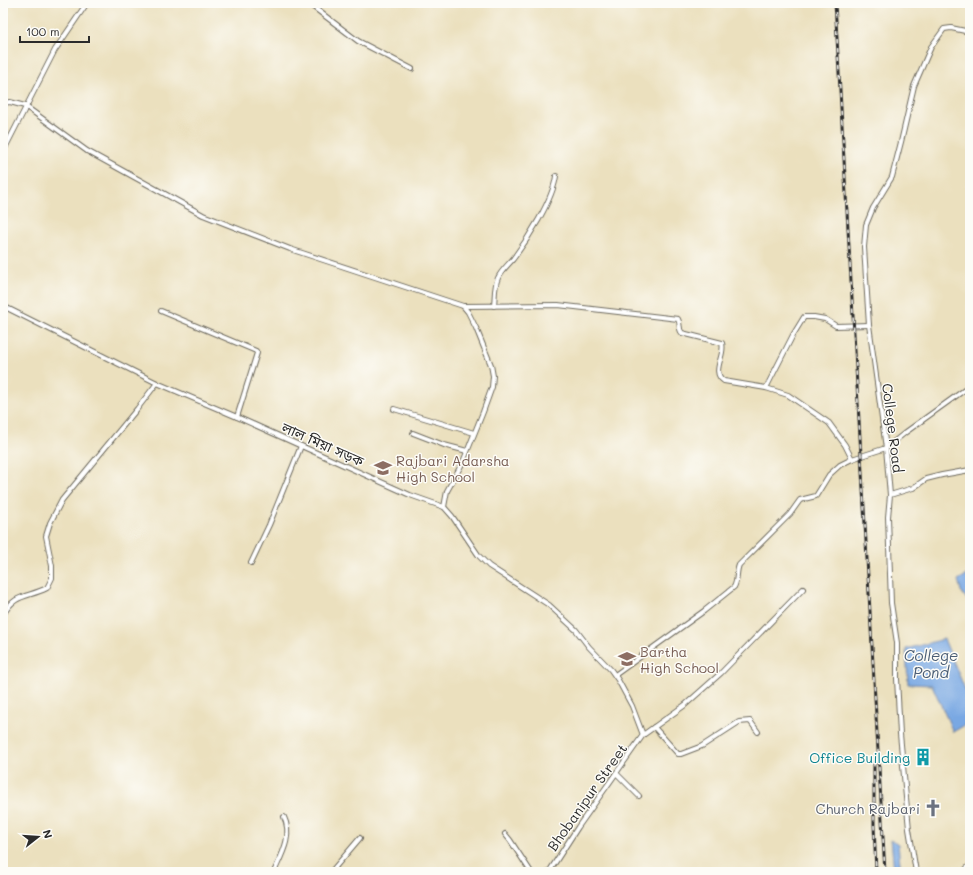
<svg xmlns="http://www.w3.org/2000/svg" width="973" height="875" font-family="Mali,'Noto Sans Bengali',sans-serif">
<rect width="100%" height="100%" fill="#fdfcf7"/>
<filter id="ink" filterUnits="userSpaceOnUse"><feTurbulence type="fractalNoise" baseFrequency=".025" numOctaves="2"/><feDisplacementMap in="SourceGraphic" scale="8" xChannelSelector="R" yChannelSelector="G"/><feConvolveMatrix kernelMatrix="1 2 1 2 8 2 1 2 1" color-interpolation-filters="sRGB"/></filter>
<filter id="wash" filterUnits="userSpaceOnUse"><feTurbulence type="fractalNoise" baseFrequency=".012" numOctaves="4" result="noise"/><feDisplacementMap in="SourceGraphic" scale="16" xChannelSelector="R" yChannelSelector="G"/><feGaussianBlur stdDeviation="0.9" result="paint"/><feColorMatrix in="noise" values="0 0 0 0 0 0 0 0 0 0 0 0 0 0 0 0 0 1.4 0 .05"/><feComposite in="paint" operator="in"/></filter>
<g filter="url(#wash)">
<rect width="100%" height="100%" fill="#ebe0be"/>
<g fill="#79a8e3" stroke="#526a87">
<path d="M970 573V604L961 591 958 580Z"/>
<path d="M944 639 970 701V722L953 732 932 685 908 684 906 649Z"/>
<path d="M891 839 898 844 901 872H894Z"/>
</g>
</g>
<g filter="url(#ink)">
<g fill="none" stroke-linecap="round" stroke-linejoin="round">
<g stroke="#6e6a5e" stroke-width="6">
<g id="street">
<path d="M308 3 358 41 412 69"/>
<path d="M3 103 10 102 25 106 87 151 203 215 290 249 463 306 468 312 476 328 491 365 493 376 492 387 483 412 463 462 447 491 444 507"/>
<path d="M3 152 55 50 87 3"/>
<path d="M3 306 157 383 237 417 410 495 444 507 452 516 479 556 489 566 549 605 576 630 589 647 611 670 618 680 632 706 643 735"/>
<path d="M463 306 558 305 678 319C681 324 678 329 682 333L722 343C726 355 710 372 724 381L766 388 788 395 829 423 845 445 852 459"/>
<path d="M494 306C495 297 494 286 498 278 501 271 508 265 513 259 528 239 553 200 556 176"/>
<path d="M161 311 256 351 257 353 237 417"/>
<path d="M766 388 793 335 804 317H814L825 319 836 326 869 325"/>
<path d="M394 409 474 433"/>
<path d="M413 433 444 445 467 451"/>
<path d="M890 495 913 488 926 479 942 475 970 470"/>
<path d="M251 563 269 525 301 446"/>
<path d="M3 615C15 593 27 598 47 588L52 578V566L46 536 50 523 62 500 137 409 157 383"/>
<path d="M615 675 704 611 734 587C738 580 736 572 739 565L790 514 800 500 816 496 829 475 840 465 852 459 886 448 906 432 970 386"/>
<path d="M654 727 678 754H681L702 746 739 722 750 721 758 732"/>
<path d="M616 773 639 796"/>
<path d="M505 834 510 840 531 872"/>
<path d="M274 872C282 854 293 836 284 817"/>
<path d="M331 872 360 838"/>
<path d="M549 872 578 827 643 735 685 705 721 673 803 589"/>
<path d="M916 872 909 829 900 734 897 679V643L891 603 888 517 890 495 886 448 869 325 864 247 866 225 873 208 892 177 901 142 914 86 931 47 944 29 951 28 970 32"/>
<path d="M963 872 970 865"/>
</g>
</g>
<use href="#street" stroke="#fff" stroke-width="4"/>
<g stroke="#2b2b2b" stroke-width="3">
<g id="rail">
<path d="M835 3 885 872"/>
<path d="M874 762V825L876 872"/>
</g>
</g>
<use href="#rail" stroke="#fdfcf7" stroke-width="1.5" stroke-dasharray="4.5" stroke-linecap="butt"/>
</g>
</g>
<defs>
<g id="school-bare" transform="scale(1.38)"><path d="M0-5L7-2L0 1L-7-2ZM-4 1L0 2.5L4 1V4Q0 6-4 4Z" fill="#8d6e63" stroke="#fdfcf7" stroke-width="2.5" paint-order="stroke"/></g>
<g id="building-bare" transform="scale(1.38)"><path d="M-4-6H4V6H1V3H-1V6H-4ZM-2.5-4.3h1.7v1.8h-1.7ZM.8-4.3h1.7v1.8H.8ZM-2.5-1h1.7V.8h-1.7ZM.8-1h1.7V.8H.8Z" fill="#0f9aa8" stroke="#fdfcf7" stroke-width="2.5" paint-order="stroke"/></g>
<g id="church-bare" transform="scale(1.38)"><path d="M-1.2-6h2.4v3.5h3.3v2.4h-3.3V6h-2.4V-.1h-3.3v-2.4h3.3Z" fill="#6b7280" stroke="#fdfcf7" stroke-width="2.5" paint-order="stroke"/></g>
</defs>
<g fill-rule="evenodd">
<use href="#school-bare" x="383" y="468"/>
<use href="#school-bare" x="627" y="659"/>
<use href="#building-bare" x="923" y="757"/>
<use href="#church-bare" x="933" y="808"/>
</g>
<g text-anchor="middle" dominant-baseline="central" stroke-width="3" stroke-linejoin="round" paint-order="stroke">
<g font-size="14" fill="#2b2b2b" stroke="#fdfcf7">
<text transform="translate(893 428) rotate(83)">College Road</text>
<text transform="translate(323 444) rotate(24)">লাল মিয়া সড়ক</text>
<text transform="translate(587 797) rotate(-55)">Bhobanipur Street</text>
</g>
<g font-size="14" fill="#785e54" stroke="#fdfcf7" text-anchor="start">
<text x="396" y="460">Rajbari Adarsha<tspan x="396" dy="16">High School</tspan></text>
<text x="640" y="651">Bartha<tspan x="640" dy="16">High School</tspan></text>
</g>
<g font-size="14" fill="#0d838f" stroke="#fdfcf7" text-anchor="end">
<text x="910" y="757">Office Building</text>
</g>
<g font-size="14" fill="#5b616d" stroke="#fdfcf7" text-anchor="end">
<text x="920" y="808">Church Rajbari</text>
</g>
<g font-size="15" font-style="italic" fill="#4a5d75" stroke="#fdfcf7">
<text x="931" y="655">College<tspan x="931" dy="17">Pond</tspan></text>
</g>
</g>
<rect width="973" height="875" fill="none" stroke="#fdfcf7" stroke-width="16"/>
<g transform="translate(38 837) rotate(73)" stroke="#fdfcf7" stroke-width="3" paint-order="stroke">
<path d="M0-3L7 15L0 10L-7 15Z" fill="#2b2b2b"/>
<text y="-6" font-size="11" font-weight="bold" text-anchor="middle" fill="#2b2b2b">N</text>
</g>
<path d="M20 36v6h69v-6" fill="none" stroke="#2b2b2b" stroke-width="2"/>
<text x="26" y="36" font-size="12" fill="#2b2b2b" stroke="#fdfcf7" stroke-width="3" paint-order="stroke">100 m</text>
</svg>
